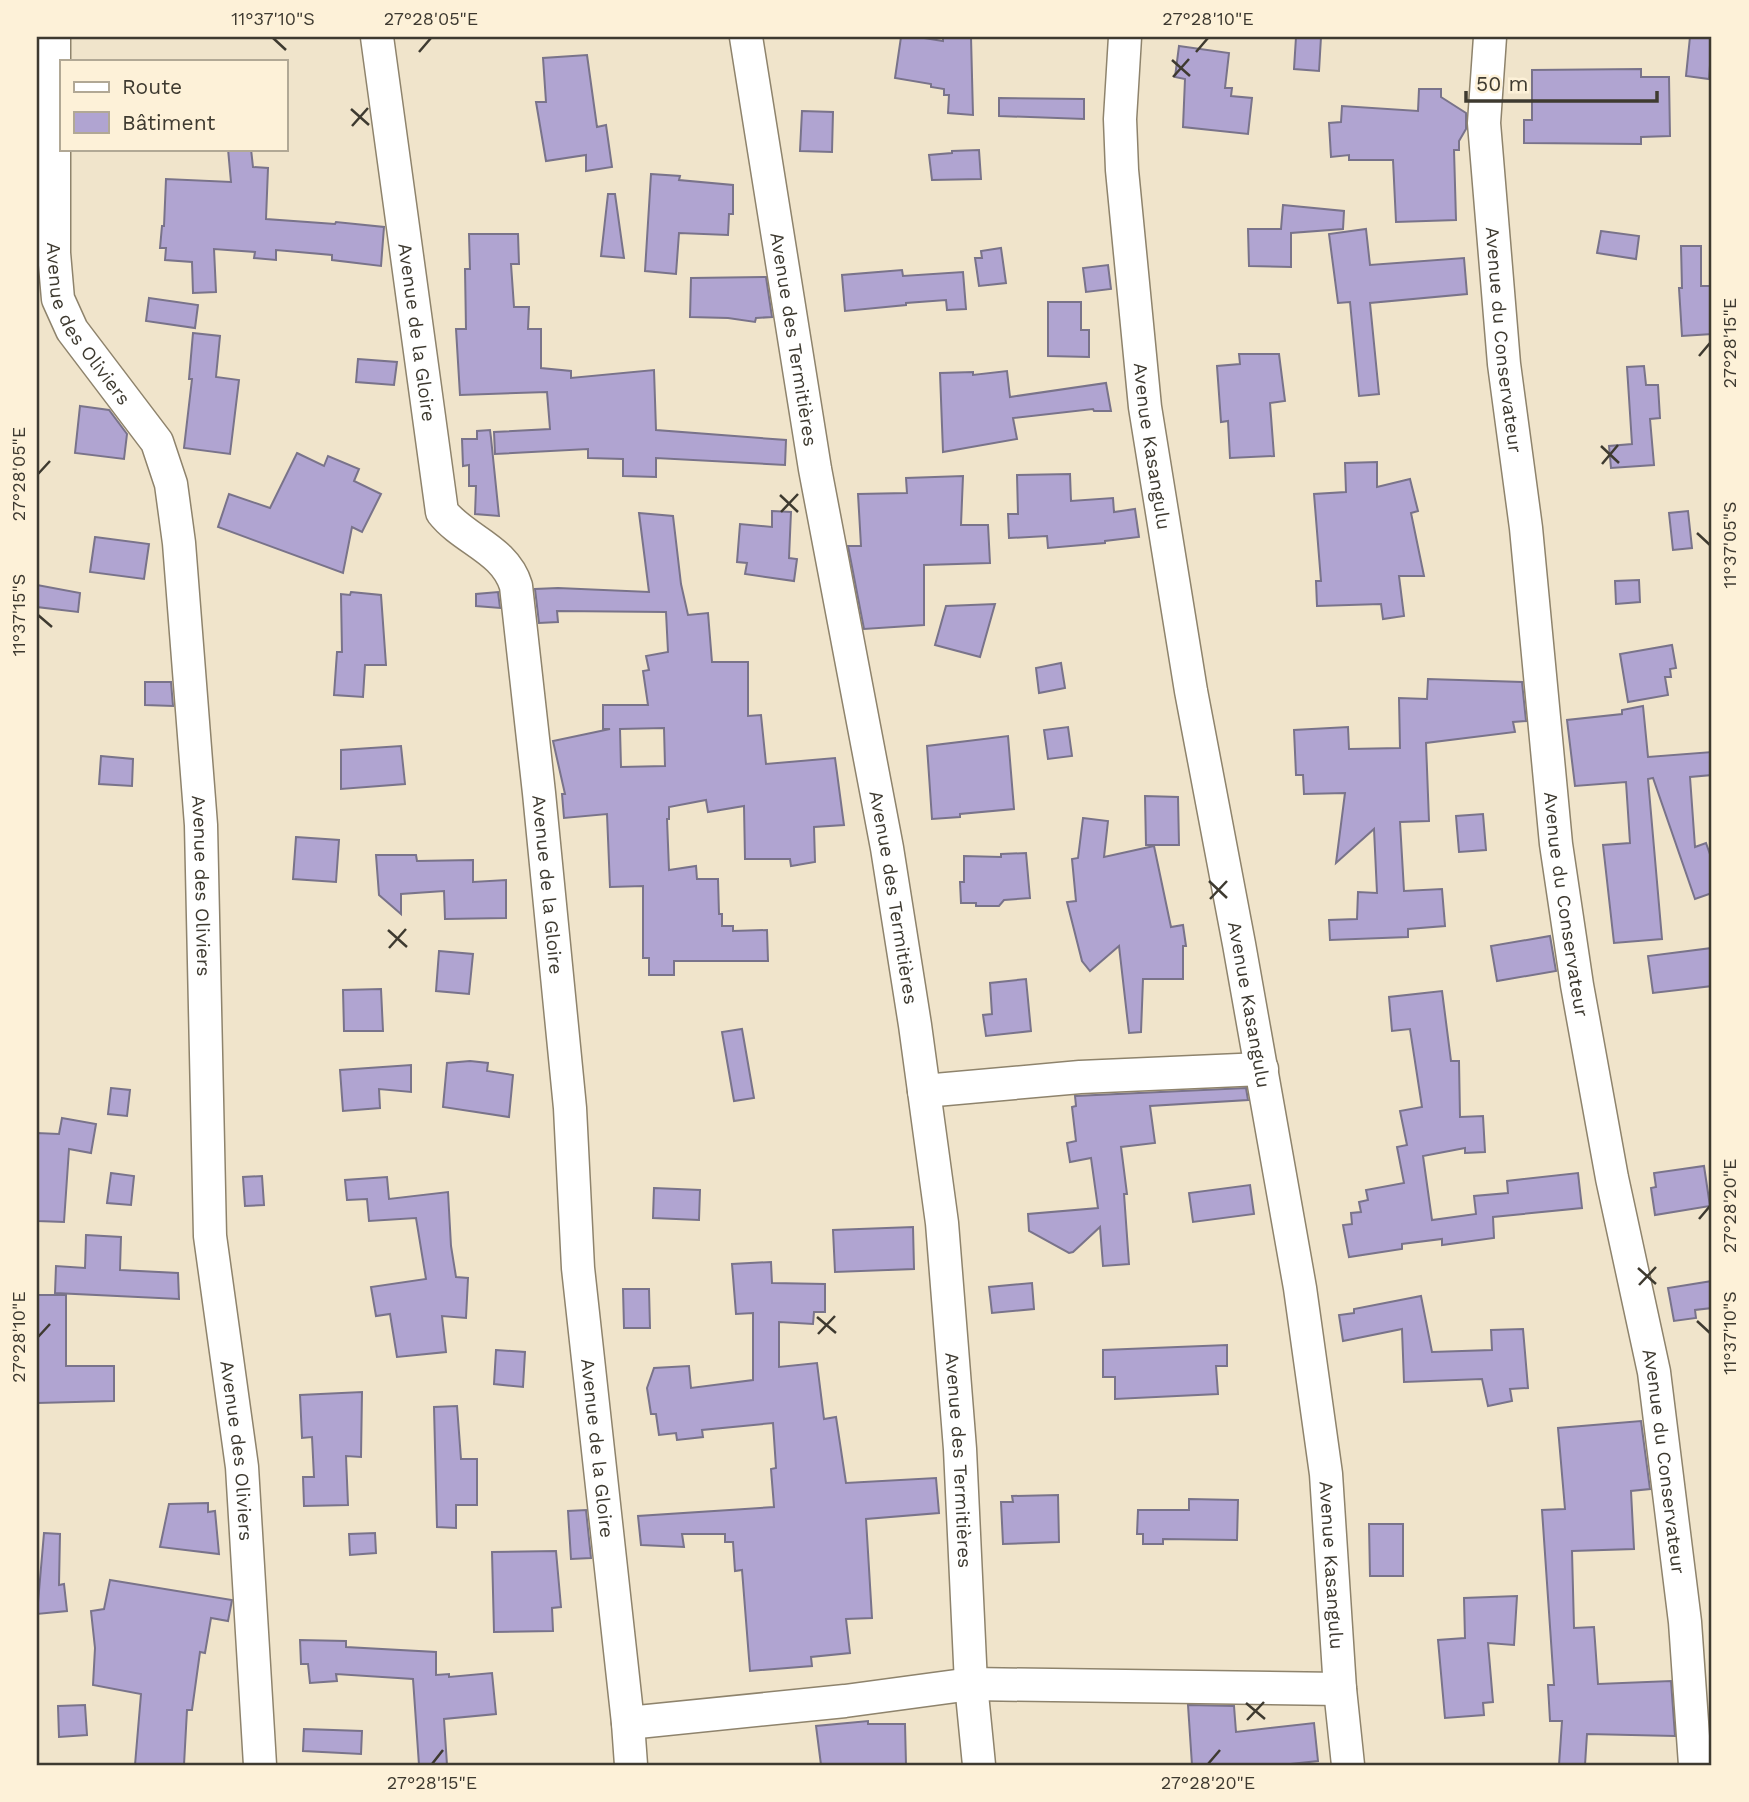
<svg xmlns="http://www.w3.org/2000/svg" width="1749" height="1802" font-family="'Work Sans',sans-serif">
<rect width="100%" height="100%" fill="#f0e4cb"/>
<g fill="#b0a4d1" stroke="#79738a" stroke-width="2" fill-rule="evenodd">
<path d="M901 37H918L943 41V37H971L973 115 948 113 949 95H944V89L931 87V84L895 78Z"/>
<path d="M1296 37H1321L1319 71 1294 69Z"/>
<path d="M1690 37H1712L1709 79 1686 76Z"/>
<path d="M1179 46 1229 53 1225 88H1232L1231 96 1252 98 1248 134 1183 127 1185 79 1175 77Z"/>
<path d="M587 55 597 127 606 125 612 167 586 171V155L546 161 536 102H546L543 58Z"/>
<path d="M1641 69V77H1669L1670 136 1641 137V144L1524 143V120H1532V70Z"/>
<path d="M1419 89H1441V97L1466 113V129L1459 141V150H1454L1456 220 1396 222 1393 160H1349V155L1331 157 1329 123 1341 122 1342 106 1418 111Z"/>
<path d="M999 98 1084 99V119L999 116Z"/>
<path d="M802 111 833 112 832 152 800 151Z"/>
<path d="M228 149H251L253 167 268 168 266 219 335 224 336 222 384 227 381 266 332 260V255L276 250V260L254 258 255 252 214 249 216 292 193 293 192 262 165 260 166 248H160L162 226H164L166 179 231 182Z"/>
<path d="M979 150 981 179 932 180 929 155 952 153V151Z"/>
<path d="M651 174 680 176 679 180 733 185V214H729L728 235 679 233 676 274 645 271Z"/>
<path d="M608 194H615L624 258 601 256Z"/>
<path d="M1283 205 1344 211 1343 229 1291 233V267L1249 266 1248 229H1281Z"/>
<path d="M1366 229 1370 265 1464 258 1467 294 1370 303 1379 394 1359 396 1350 302 1338 303 1329 234Z"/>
<path d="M1601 231 1639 236 1636 259 1597 253Z"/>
<path d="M469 234H518L519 264H511L514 307H529L528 329H541V368L571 371V378L654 370 656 430 786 440 785 465 656 458V477L623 476V459L588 458V449L495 454 494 432 550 429 547 392 460 395 456 329H466L465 269H470Z"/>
<path d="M1681 246H1701V286H1712V334L1682 336 1679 288H1682Z"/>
<path d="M1001 248 1006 283 979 286 975 258H982L981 251Z"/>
<path d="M1108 265 1111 289 1086 292 1083 268Z"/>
<path d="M902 270 903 276 963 272 966 309 947 310 946 300 906 303V305L845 311 842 275Z"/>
<path d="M766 277 772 317 756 318 755 322 728 318 690 317 691 278Z"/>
<path d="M149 298 198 305 195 328 146 321Z"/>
<path d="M1048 302H1081V330H1089V357L1048 356Z"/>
<path d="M193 333 220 336 216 377 239 380 230 454 184 448 192 379H189Z"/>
<path d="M1239 354H1279L1285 401 1270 403 1274 456 1230 458 1228 421 1221 422 1217 366 1240 364Z"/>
<path d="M358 359 397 362 394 385 356 382Z"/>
<path d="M1644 366 1646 385H1658L1660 418 1650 419 1654 465 1611 468 1609 446 1632 444 1627 367Z"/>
<path d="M1007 371 1010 397 1106 383 1111 411H1094L1093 409 1013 418 1017 439 943 452 940 373 973 372V375Z"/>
<path d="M80 406 109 410 127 434 124 459 75 453Z"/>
<path d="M490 430 491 438 499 516 475 514 476 486H469V465L463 466 462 439H477V431Z"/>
<path d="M297 453 324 466 328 456 359 469 354 481 381 494 362 532 352 527 343 573 218 527 229 494 270 508Z"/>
<path d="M1377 462V487L1410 479 1418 511 1411 513 1424 576H1399L1404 616 1383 619 1381 604 1317 606 1316 581H1321L1314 494 1346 492 1345 463Z"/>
<path d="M1070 474 1071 501 1113 498 1114 512 1135 509 1139 537 1105 541V543L1048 548 1047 536 1009 538 1008 514H1018L1017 475Z"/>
<path d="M963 476 961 525H988L990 563 924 565V625L864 629 848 546H861L858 494 907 493 906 478Z"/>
<path d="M772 511 791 512 789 558 797 559 794 581 745 574 747 563 737 562 740 524 772 527Z"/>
<path d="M1688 511 1692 548 1673 550 1669 513Z"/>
<path d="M639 513 673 516 681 584 688 615 708 613 712 662H748V716L761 715 766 764 835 758 844 825 814 827 815 862 791 866 790 859H745L744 806 708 812 706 800 669 807V819H667L669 870 696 866 697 879H718L719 914H722V926H733V931L767 930 768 961H674V975H649V958H643V886L610 887 607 814 564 818 562 794H565L553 741 610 729H603V705H648L643 671 649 670 646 656 668 652 666 612 557 611 558 622 539 623 535 589 558 588 649 592ZM664 728 665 766 621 767 620 729Z"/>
<path d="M95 537 149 544 144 579 90 572Z"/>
<path d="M1639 580 1640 602 1616 604 1615 581Z"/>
<path d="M37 585 80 593 78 612 37 607Z"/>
<path d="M351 592 381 595 386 665H365L363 697 334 695 337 652H342L341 594 350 595Z"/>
<path d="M498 592 500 608 476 606V594Z"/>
<path d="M995 604 980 657 935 645 946 606Z"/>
<path d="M1672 645 1676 668 1670 669 1671 677H1665L1668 695 1628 702 1620 654Z"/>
<path d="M1061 663 1065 688 1039 693 1036 668Z"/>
<path d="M1428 679 1522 682 1526 721 1513 722 1515 732 1426 743 1429 821 1400 822 1404 891 1442 889 1445 926 1408 929V937L1330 940 1329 920 1357 919 1358 892 1377 893 1374 829 1336 863 1345 793 1304 794 1303 775H1296L1294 730 1348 727 1349 749 1400 748 1399 698 1427 699Z"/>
<path d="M145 682H171L173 706 145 705Z"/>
<path d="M1643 706 1648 757 1712 752V775L1690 777 1695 847 1706 843 1712 860V893L1695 899 1653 778 1648 779 1662 939 1614 943 1603 845 1630 843 1626 782 1575 786 1567 720 1622 714V710Z"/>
<path d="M1068 727 1072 756 1048 759 1044 730Z"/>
<path d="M1008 736 1014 809 960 814V817L932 819 927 746Z"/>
<path d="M401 746 405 784 341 789V750Z"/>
<path d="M101 756 133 759 132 786 99 784Z"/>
<path d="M1145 796 1178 797 1179 845H1146Z"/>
<path d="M1483 814 1486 850 1459 852 1456 816Z"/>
<path d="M1083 818 1108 821 1104 857 1154 846 1171 927 1183 925 1186 946H1183V979H1143L1141 1032 1129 1033 1119 946 1090 971 1082 961 1067 902 1076 901 1072 859 1078 858Z"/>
<path d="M296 837 339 840 336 882 293 879Z"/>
<path d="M1026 853 1030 898 1004 900 999 906H976V903H961L960 882H964V856L1001 857V854Z"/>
<path d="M376 855H416L417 861 473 860V882L506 880V918L445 919 444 891 401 894V914L379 895Z"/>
<path d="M1550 936 1556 971 1497 981 1491 946Z"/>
<path d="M1712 948V986L1653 993 1648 956Z"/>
<path d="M439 951 473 954 469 994 436 991Z"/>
<path d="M1026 979 1031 1031 986 1036 983 1015 992 1014 990 983Z"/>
<path d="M381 989 383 1031H344L343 990Z"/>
<path d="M1442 991 1451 1061H1459L1460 1117 1483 1116 1485 1152 1465 1153V1148L1423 1156 1432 1220 1476 1214 1474 1196 1508 1193 1507 1181 1578 1173 1582 1208 1493 1217 1494 1238 1442 1245V1239L1402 1244V1249L1349 1257 1343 1225 1352 1224 1351 1213 1361 1212 1359 1202 1368 1200 1366 1190 1404 1183 1397 1147 1407 1145 1400 1111 1422 1107 1410 1029 1392 1031 1389 997Z"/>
<path d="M742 1029 754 1098 734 1101 722 1032Z"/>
<path d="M470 1061 488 1063 487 1071 513 1075 509 1117 443 1107 447 1063Z"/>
<path d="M411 1065V1092L379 1089 380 1108 343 1111 340 1070Z"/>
<path d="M111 1088 130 1090 127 1116 108 1114Z"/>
<path d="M1246 1088 1248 1100 1150 1106 1155 1143 1121 1147 1127 1194H1124L1129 1264 1103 1266 1100 1227 1073 1252 1069 1253 1029 1231 1028 1214 1098 1208 1091 1158 1070 1162 1067 1143 1076 1141 1072 1107 1076 1106 1075 1096Z"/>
<path d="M62 1118 96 1124 91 1153 69 1149 64 1222 37 1221V1133L59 1134Z"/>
<path d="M1704 1166 1710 1206 1655 1215 1651 1188 1656 1187 1654 1173Z"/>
<path d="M111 1173 134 1176 131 1205 107 1203Z"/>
<path d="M262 1176 264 1205 245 1206 243 1177Z"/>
<path d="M387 1177 389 1199 448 1192 451 1246 456 1277 468 1278 466 1318 442 1316 446 1352 397 1357 390 1314 376 1316 371 1287 426 1279 416 1218 369 1221 367 1199 347 1200 345 1180Z"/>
<path d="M1250 1185 1254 1214 1193 1222 1189 1193Z"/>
<path d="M654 1188 700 1190 699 1220 653 1218Z"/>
<path d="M913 1227 914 1269 835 1272 833 1230Z"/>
<path d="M86 1235 121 1237 120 1270 178 1273 179 1299 55 1293 56 1266 85 1268Z"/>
<path d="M771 1262 772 1283 825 1284V1312H814L813 1324 779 1322V1367L817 1363 824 1419 836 1417 846 1483 936 1478 939 1513 866 1519 872 1618 846 1619 850 1653 811 1657 812 1666 750 1671 742 1570 735 1571 733 1542H725V1534H682L684 1547 641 1545 638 1516 774 1507 771 1469 776 1468 773 1423 702 1430 703 1437 677 1440 676 1433 659 1435 656 1414H651L647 1388 654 1368 689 1366 691 1388 753 1380V1313L736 1314 732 1264Z"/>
<path d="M1712 1281V1308L1695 1310 1696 1318 1674 1321 1668 1288Z"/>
<path d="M1032 1283 1034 1309 992 1313 989 1287Z"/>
<path d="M623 1289H649L650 1328H624Z"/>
<path d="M37 1295H66V1366H114V1401L37 1403Z"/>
<path d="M1421 1296 1432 1352 1492 1350 1491 1330 1523 1329 1528 1388 1510 1389 1512 1401 1488 1406 1482 1379 1404 1382 1402 1329 1343 1341 1339 1315 1354 1313V1309Z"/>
<path d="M1227 1345V1366H1216L1218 1394 1115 1399V1377H1103V1350Z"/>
<path d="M496 1350 525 1352 523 1387 494 1384Z"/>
<path d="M362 1392 361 1457 346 1456 348 1505 304 1506 303 1477H314L312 1437 302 1438 300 1395Z"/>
<path d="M457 1406 461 1459H477V1505H456V1528L437 1527 434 1407Z"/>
<path d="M1641 1421 1650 1489 1631 1491 1634 1549 1572 1551 1574 1628 1594 1627 1598 1684 1671 1681 1675 1736 1587 1734 1585 1765H1559L1562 1721H1550L1548 1685H1554L1542 1510 1565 1509 1558 1428Z"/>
<path d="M1058 1495 1059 1542 1003 1544 1001 1502H1013L1012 1496Z"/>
<path d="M1189 1499 1238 1500 1237 1540 1163 1539V1544H1143V1534H1137L1138 1510H1189Z"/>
<path d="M208 1503V1512L215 1511 219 1554 160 1547 169 1504Z"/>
<path d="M586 1510 591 1558 571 1559 568 1511Z"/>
<path d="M1369 1524H1403V1576H1370Z"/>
<path d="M44 1533 60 1534 59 1585 64 1584 67 1611 37 1614Z"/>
<path d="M375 1533 376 1553 350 1555 349 1534Z"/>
<path d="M556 1551 561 1607 552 1608 553 1631 494 1632 492 1552Z"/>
<path d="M110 1580 232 1600 228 1621 211 1618 205 1653 200 1652 192 1710H187L184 1765H135L141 1694 93 1685 95 1648 91 1611 104 1609Z"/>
<path d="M1517 1596 1514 1645 1488 1643 1493 1702 1483 1703 1484 1715 1445 1718 1438 1640 1465 1638 1464 1598Z"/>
<path d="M300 1640 346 1641V1647L436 1652V1675L449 1674V1677L492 1673 496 1714 444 1719 447 1765H419L413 1679 336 1674 337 1681 310 1683 308 1664H301Z"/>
<path d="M85 1705 87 1735 59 1737 58 1706Z"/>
<path d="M1188 1705 1234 1706 1236 1732 1314 1723 1318 1761 1281 1765H1192Z"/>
<path d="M868 1721V1724H905L906 1765H821L816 1726Z"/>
<path d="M304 1729 362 1731 361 1754 303 1751Z"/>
</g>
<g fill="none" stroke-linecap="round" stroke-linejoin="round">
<g stroke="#8e836c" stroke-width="35">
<g id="street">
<path id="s1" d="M54 37V253L58 299 72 330 157 442 171 484 179 543 201 825 210 1236 242 1467 260 1765"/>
<path id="s2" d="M377 37 442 512C464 540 505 549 516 586L539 793 570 1108 578 1268 628 1723 631 1765"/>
<path id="s3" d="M746 37 815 469 887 848 915 1025 942 1223 960 1449 971 1684 979 1765"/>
<path id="s4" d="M1125 37 1120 119 1122 170 1145 407 1191 691 1239 944 1300 1288 1326 1474 1340 1689 1348 1765"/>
<path id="s5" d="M1490 37 1484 123 1504 364 1526 528 1556 844 1577 985 1612 1178 1654 1372 1685 1622 1695 1765"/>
<path d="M924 1091 1080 1077 1262 1069"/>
<path d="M628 1723 845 1701 971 1684 1340 1689"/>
</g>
</g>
<use href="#street" stroke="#fff" stroke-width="32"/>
</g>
<path fill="none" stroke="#3e3a30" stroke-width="2.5" d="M273 38 286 50M419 52 431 38M1196 52 1208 38M1172 60 1190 76M1173 77 1189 59M351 109 369 125M352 126 368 108M1699 356 1710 343M1601 446 1619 463M1602 464 1618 445M38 474 50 461M780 495 798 512M781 512 798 494M1697 533 1710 545M38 615 52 627M1209 881 1227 898M1210 899 1227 881M388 930 407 947M389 948 406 929M1699 1219 1710 1206M1638 1268 1656 1284M1639 1285 1656 1267M817 1317 836 1333M1697 1321 1710 1333M818 1334 835 1316M38 1337 50 1324M1246 1703 1265 1719M1247 1720 1264 1702M432 1764 443 1750M1208 1764 1220 1750"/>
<g text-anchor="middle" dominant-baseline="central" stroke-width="5" stroke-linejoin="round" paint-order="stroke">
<g font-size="19" fill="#3e3a30" stroke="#fdf1d8">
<text stroke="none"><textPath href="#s1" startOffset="296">Avenue des Oliviers</textPath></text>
<text stroke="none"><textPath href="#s2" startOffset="298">Avenue de la Gloire</textPath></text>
<text stroke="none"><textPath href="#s3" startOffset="306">Avenue des Termitières</textPath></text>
<text stroke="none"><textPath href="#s5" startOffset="304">Avenue du Conservateur</textPath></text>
<text stroke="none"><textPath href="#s4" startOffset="411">Avenue Kasangulu</textPath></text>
<text stroke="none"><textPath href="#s2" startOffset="886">Avenue de la Gloire</textPath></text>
<text stroke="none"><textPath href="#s1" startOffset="884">Avenue des Oliviers</textPath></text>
<text stroke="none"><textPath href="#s3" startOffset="873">Avenue des Termitières</textPath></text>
<text stroke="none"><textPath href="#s5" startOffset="872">Avenue du Conservateur</textPath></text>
<text stroke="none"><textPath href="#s4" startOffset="978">Avenue Kasangulu</textPath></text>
<text stroke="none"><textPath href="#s2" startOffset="1452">Avenue de la Gloire</textPath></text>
<text stroke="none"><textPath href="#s1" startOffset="1451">Avenue des Oliviers</textPath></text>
<text stroke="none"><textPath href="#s3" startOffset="1440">Avenue des Termitières</textPath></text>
<text stroke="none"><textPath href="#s5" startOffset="1438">Avenue du Conservateur</textPath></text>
<text stroke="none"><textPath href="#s4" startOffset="1545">Avenue Kasangulu</textPath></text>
</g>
</g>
<rect width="1749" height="1802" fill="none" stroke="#fdf1d8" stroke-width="77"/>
<rect x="60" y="60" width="228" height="91" fill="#fdf1d8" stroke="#b1a895" stroke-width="2"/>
<rect x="74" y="82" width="35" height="10" fill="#ffffff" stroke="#b1a895" stroke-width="2"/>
<text x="122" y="94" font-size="21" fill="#3e3a30">Route</text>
<rect x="74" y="112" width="35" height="21" fill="#b0a4d1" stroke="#b1a895" stroke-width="2"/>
<text x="122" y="130" font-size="21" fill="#3e3a30">Bâtiment</text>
<path d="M1466 91v10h191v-10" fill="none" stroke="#3e3a30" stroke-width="3.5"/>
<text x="1476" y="91" font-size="21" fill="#3e3a30" stroke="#fdf1d8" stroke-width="5" paint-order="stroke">50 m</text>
<rect x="38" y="38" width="1672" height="1726" fill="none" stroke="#3e3a30" stroke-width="2.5"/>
<g font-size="18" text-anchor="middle" fill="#3e3a30">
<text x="273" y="25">11°37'10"S</text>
<text x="431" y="25">27°28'05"E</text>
<text x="1208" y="25">27°28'10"E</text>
<text transform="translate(1730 343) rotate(-90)" y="6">27°28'15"E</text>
<text transform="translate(19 474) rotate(-90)" y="6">27°28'05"E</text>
<text transform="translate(1730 545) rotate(-90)" y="6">11°37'05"S</text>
<text transform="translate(19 615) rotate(-90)" y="6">11°37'15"S</text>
<text transform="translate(1730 1206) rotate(-90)" y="6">27°28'20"E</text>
<text transform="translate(1730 1333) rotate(-90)" y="6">11°37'10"S</text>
<text transform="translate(19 1337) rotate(-90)" y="6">27°28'10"E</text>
<text x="432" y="1789">27°28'15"E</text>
<text x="1208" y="1789">27°28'20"E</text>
</g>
</svg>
